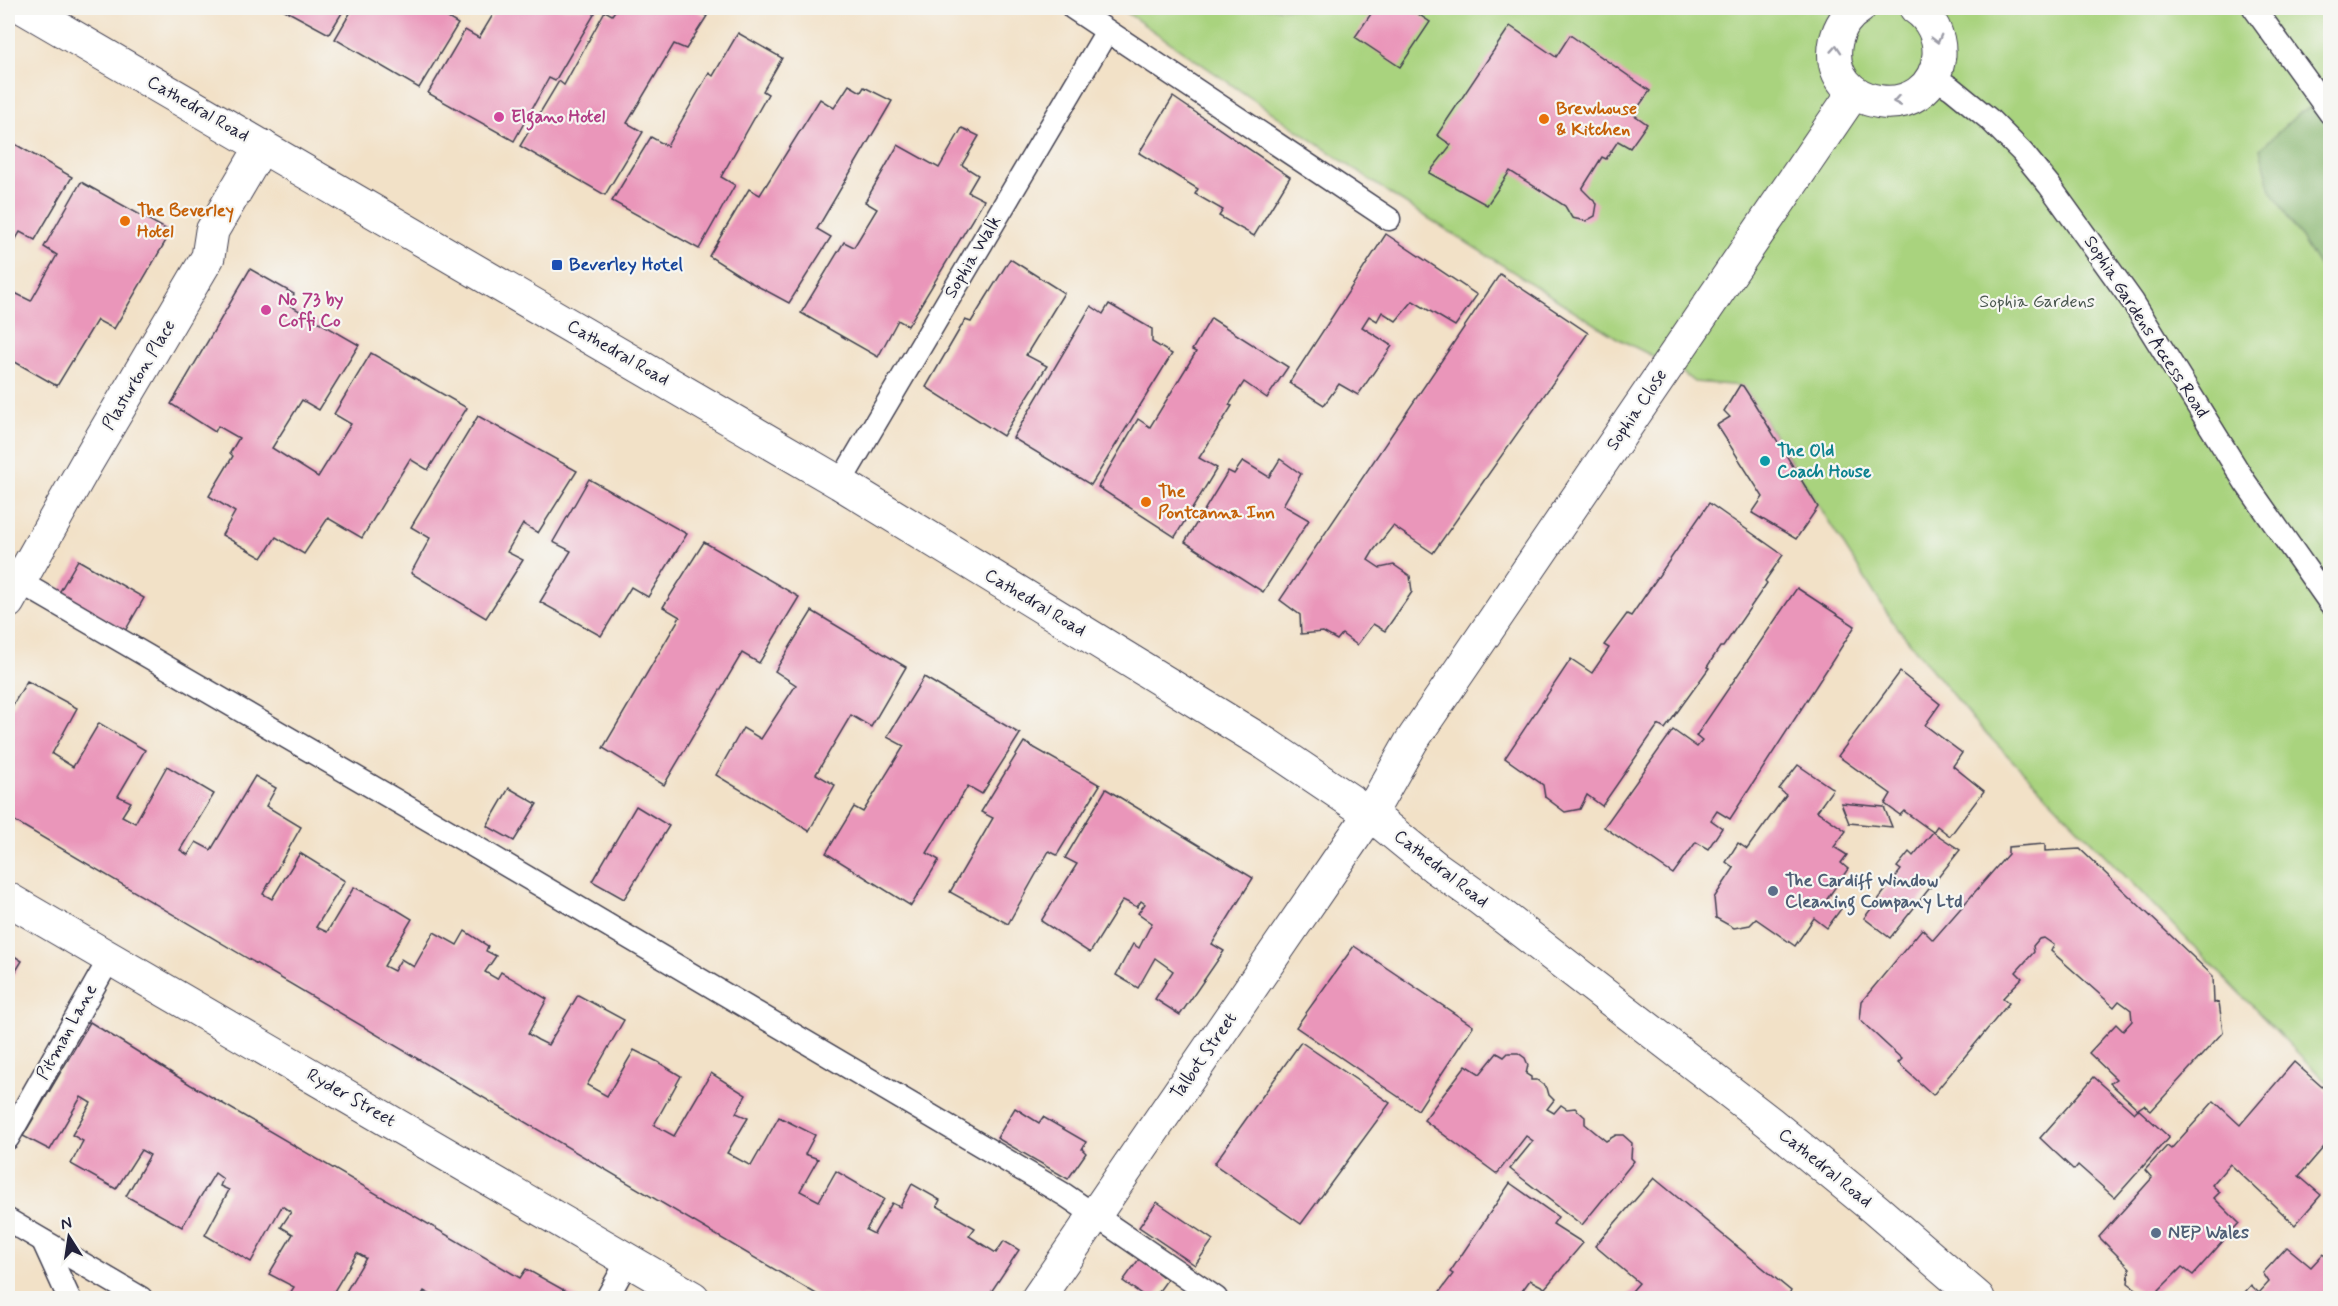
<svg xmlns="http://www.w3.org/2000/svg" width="2338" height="1306" font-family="Mynerve,sans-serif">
<rect width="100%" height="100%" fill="#f6f6f2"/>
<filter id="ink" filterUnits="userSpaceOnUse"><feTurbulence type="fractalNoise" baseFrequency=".0167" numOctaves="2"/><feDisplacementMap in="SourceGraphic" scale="12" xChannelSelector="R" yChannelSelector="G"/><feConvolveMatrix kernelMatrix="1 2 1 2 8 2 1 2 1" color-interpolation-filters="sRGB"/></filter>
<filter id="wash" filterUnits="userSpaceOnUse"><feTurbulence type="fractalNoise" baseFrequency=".008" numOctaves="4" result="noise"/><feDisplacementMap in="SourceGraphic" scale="24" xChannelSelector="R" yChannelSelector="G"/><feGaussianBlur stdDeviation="1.35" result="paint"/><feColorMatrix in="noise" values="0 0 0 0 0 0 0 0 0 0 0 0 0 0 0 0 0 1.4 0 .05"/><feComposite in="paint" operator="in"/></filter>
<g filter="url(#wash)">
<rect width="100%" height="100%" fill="#f2e1c7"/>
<path fill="#a9d37e" stroke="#667a5c" stroke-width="1.5" d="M1120 8H2330V1086L1973 720 1890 618 1743 386 1694 382 1678 369 1617 338 1392 195Z"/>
<path fill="#86b56d" stroke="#546c54" stroke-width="1.5" d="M2317 103 2330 124V277L2317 264 2271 190 2260 149 2299 113Z"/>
<g id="blocks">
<g fill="#ea96ba">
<path d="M281 8H345L329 34Z"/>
<path d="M353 8H447L443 15 458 24 419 88 335 39Z"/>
<path d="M497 8H598L555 81 549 78 514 141 428 93 465 30 479 38Z"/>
<path d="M617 8H691L707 16 686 49 674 44 627 123 643 132 605 195 520 146 559 81 564 85 605 11 612 15Z"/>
<path d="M1375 8H1409L1430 22 1400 67 1355 37Z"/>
<path d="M1510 26 1556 57 1570 35 1650 91 1633 114 1647 124 1630 148 1618 141 1606 159 1602 157 1582 189 1597 204 1595 216 1586 221 1572 218 1565 206 1510 171 1487 205 1429 173 1451 145 1437 135Z"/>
<path d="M738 33 782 58 763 91 768 94 721 177 735 185 699 249 612 201 651 137 667 146 709 73 713 76Z"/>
<path d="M849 85 861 92 864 87 892 101 817 229 831 237 789 303 750 282 709 256 749 189 760 195 820 99 834 108Z"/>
<path d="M1173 97 1290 177 1254 236 1219 216 1223 210 1195 194 1198 189 1139 153Z"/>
<path d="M962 128 979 136 962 165 978 175 968 192 984 200 908 326 898 320 878 357 801 313 844 242 854 247 877 209 865 202 898 145 939 168Z"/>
<path d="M8 140 72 177 35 240 20 232 8 253Z"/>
<path d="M81 182 171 232 114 329 97 320 57 386 8 358V339L12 330 8 328V305L15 293 31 301 57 255 44 247Z"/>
<path d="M1386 234 1477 295 1455 326 1413 301 1396 321 1382 312 1377 321 1369 316 1362 327 1392 346 1358 395 1339 384 1324 405 1289 383Z"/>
<path d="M1010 259 1064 293 1026 355 1047 366 1003 436 926 387 965 320 971 322Z"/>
<path d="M250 269 294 294 289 305 359 345 319 410 302 400 272 448 318 477 351 424 334 414 371 353 467 408 428 470 410 459 362 538 328 518 304 554 276 537 262 558 222 535 235 512 209 496 233 456 230 453 239 438 218 426 215 432 171 404Z"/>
<path d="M1500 274 1588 333 1433 553 1393 526 1374 550 1368 560 1380 568 1394 565 1410 576 1412 592 1385 631 1373 624 1357 645 1342 634 1337 640 1323 632 1301 634 1300 615 1280 600Z"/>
<path d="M1109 304 1152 329V342L1172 354 1091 485 1013 438 1091 306 1103 314Z"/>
<path d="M1211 318 1288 367 1267 398 1244 382 1229 405 1232 406 1199 458 1217 468 1175 537 1098 487 1138 419 1150 427 1196 352 1192 350Z"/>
<path d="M1740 385 1743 386 1754 403 1818 507 1796 539 1752 513 1763 497 1717 425 1730 417 1724 411Z"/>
<path d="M478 416 577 471 538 533 523 524 507 552 523 560 486 618 411 573 430 538 411 527Z"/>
<path d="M1280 459 1301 474 1283 505 1309 520 1263 592 1185 542 1228 471 1234 474 1243 461 1269 477Z"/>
<path d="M589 479 687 534 648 597 631 587 601 636 540 602 571 551 553 542Z"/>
<path d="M1709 503 1783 555 1765 581 1767 583 1723 647H1720L1707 667 1709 668 1665 729 1658 725 1602 806 1587 795 1580 809 1565 812 1545 797 1543 785 1505 758 1571 659 1592 673 1609 648 1604 645 1627 614 1631 616Z"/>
<path d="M704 542 799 597 759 663 742 653 664 785 603 748 680 617 663 607Z"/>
<path d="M78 560 144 598 125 631 59 593Z"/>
<path d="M1797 588 1855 626 1730 819 1717 811 1711 820 1722 828 1708 849 1696 842 1673 874 1604 827 1673 730 1697 747 1702 741 1696 736Z"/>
<path d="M812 611 906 667 871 727 851 715 816 774 835 785 809 831 716 775 743 728 761 739 796 685 775 671Z"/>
<path d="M1900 672 1940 704 1925 725 1962 753 1953 766 1984 791 1950 836 1937 826 1933 832 1904 811 1900 815 1885 804 1891 794 1838 756Z"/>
<path d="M924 677 1020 734 982 794 968 786 927 853 939 860 911 906 826 853 854 807 863 812 904 746 887 737Z"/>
<path d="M27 681 77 708 52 754 73 767 99 723 145 750 118 796 131 802 122 816 135 823 167 766 214 794 180 850 188 855 196 842 211 850 255 776 276 788 266 806 301 827 263 894 272 899 300 853 345 881 316 927 327 932 354 887 389 905 412 919 384 966 394 971 401 959 414 967 434 932 457 945 465 931 488 946 486 951 496 956 485 972 497 979 501 972 547 999 528 1034 538 1040 548 1045 578 995 624 1020 587 1085 607 1096 634 1050 658 1062 681 1076 654 1125 674 1136 711 1073 746 1095 736 1113 748 1118 727 1153 751 1166 779 1117 815 1135 805 1154 818 1159 800 1191 819 1201 836 1171 884 1199 866 1230 874 1234 892 1203 900 1207 912 1184 940 1200 937 1206 975 1228 969 1236 996 1253 1004 1241 1019 1250 987 1298H823L8 817V713Z"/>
<path d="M1024 742 1100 785 1057 855 1049 851 1008 924 950 892 993 818 981 812Z"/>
<path d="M1798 765 1833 789 1817 811 1846 831 1834 847 1847 855 1841 863 1848 869 1827 899 1841 909 1827 928 1814 918 1795 946 1756 919 1750 925 1734 928 1716 918 1714 898 1734 868 1726 862 1738 843 1747 849 1786 795 1779 789Z"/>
<path d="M509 788 537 804 514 841 487 826Z"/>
<path d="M1106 789 1253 878 1212 944 1224 951 1180 1015 1155 999 1173 971 1155 958 1138 988 1116 975 1133 944 1139 948 1152 923 1138 913 1145 904 1141 901 1137 907 1123 900 1090 953 1041 921 1077 864 1065 858Z"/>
<path d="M1841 803 1884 807 1892 827 1849 823Z"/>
<path d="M636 806 669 826 624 899 592 881Z"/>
<path d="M1933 832 1960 850 1890 938 1864 918 1901 870 1897 867 1909 852 1913 856Z"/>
<path d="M2045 844V851L2080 849 2213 976 2214 1003 2219 1002 2223 1032 2151 1111 2144 1105 2138 1109 2110 1083 2116 1079 2089 1053 2116 1024 2123 1031 2132 1021 2131 1010 2119 1001 2114 1007 2051 951 2054 945 2044 938 2039 939 2033 946 2034 952 2016 972 2022 978 2003 998 2009 1003 1933 1095 1898 1063 1902 1059 1860 1020 1862 1001 1922 929 1933 940 2008 854V847Z"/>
<path d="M1354 946 1473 1026 1418 1110 1296 1027Z"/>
<path d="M8 952 22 961 8 984Z"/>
<path d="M90 1022 191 1085 520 1278 526 1269 578 1298H433L434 1297 424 1291 420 1298H342L366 1258 357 1253 330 1298H287L294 1287 269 1274 293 1234 281 1227 291 1212 282 1206 251 1262 205 1235 229 1190 220 1186 223 1179 215 1173 182 1227 126 1196 150 1155 141 1150 116 1189 71 1164 83 1141 72 1135 91 1103 81 1097 50 1150 23 1136Z"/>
<path d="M1301 1042 1390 1103 1301 1224 1214 1164Z"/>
<path d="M1497 1053 1504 1057 1508 1053H1518L1525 1058 1528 1065 1526 1074 1531 1077V1080H1537L1547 1088 1549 1095 1554 1100 1547 1109 1554 1113 1561 1105 1567 1109 1575 1108 1585 1117V1124L1606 1141 1616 1135H1623L1632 1143 1631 1158 1634 1161 1582 1225 1510 1169 1533 1141 1526 1136 1497 1174 1424 1120 1466 1065 1480 1074Z"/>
<path d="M2294 1062 2330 1094V1140L2299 1176 2321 1195 2295 1225 2230 1164 2212 1185 2220 1192 2214 1198 2239 1223 2193 1275 2182 1267 2157 1292 2139 1291 2128 1283 2130 1268 2099 1237 2152 1178 2145 1170 2167 1146 2171 1149 2214 1101 2240 1125Z"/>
<path d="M2094 1077 2134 1113 2138 1109 2169 1137 2115 1198 2078 1165 2074 1170 2040 1138Z"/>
<path d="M1015 1108 1039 1123 1043 1117 1086 1142 1082 1149 1086 1153 1068 1179 997 1138Z"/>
<path d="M1654 1178 1791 1291 1789 1295 1793 1298H1626L1639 1283 1595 1246Z"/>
<path d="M1510 1183 1558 1217 1553 1224 1583 1243 1545 1288 1530 1280 1517 1298H1435L1453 1274 1450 1272Z"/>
<path d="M1157 1202 1213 1240 1195 1265 1139 1227Z"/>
<path d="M2287 1247 2311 1267 2323 1254 2330 1261V1298H2240L2251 1285 2259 1293 2269 1282 2263 1273Z"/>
<path d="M1139 1259 1167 1280 1154 1298H1147L1123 1281Z"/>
</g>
</g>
</g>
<g filter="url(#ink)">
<use href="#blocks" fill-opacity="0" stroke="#413f50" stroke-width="1.5"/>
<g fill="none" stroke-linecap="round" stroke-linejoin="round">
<g stroke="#413f50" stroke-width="25">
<g id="lane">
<path d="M1073 8 1389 219"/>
<path d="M2254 8 2330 113"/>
<path d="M1933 77 1951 88 1989 119 2022 152 2049 185 2133 302 2245 482 2330 603"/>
<path d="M840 483 1107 31"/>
<path d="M8 575 462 839 1065 1195 1216 1298"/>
<path d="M8 1138 110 958"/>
<path d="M8 1220 141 1298"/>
<path d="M43 1241 69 1298"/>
<path d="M607 1298 628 1260"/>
</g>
</g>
<g stroke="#413f50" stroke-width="35">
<g id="street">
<path d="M1859 8C1846 16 1840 26 1836 41 1821 111 1932 128 1939 55 1940 36 1931 18 1916 8"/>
<path d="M8 602 86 464 208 257 212 231 262 146"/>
<path d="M8 899 693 1298"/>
<path d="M1038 1298 1370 814 1411 742 1854 92"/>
</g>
</g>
<g stroke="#413f50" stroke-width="35">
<path id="primary" d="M24 8 840 483 1266 744 1370 814 1435 867 1479 898 1769 1122 1875 1209 1978 1298"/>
</g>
<use href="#lane" stroke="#fff" stroke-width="22"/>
<use href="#street" stroke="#fff" stroke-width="33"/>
<use href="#primary" stroke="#fff" stroke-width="33"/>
</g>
<defs><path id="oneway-chevron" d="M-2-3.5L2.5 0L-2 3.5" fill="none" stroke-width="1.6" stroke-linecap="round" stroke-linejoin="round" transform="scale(1.5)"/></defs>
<g stroke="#9c9ca7">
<use href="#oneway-chevron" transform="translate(1937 39) rotate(75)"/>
<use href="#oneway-chevron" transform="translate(1836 49) rotate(-86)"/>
<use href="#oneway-chevron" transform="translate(1897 101) rotate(170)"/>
</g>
</g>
<g fill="#d1479c" stroke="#f6f6f2" stroke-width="2">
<circle cx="499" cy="117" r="6"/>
<circle cx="266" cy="310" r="6"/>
</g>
<g fill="#e8710a" stroke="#f6f6f2" stroke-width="2">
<circle cx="1544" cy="119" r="6"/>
<circle cx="125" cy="221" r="6"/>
<circle cx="1146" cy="502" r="6"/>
</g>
<rect fill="#1a4fb4" stroke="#f6f6f2" stroke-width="2" x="551" y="259" width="12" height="12" rx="3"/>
<circle fill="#0f9aa8" stroke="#f6f6f2" stroke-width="2" cx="1765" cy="461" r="6"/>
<g fill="#5c6f8a" stroke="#f6f6f2" stroke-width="2">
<circle cx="1773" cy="891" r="6"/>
<circle cx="2156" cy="1233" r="6"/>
</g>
<g text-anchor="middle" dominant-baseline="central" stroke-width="4.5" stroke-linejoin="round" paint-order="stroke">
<g font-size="18" fill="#22223b" stroke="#f6f6f2">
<text transform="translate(198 109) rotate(30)">Cathedral Road</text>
<text transform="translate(973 257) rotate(-59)">Sophia Walk</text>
<text transform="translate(2146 327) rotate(57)">Sophia Gardens Access Road</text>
<text transform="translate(618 353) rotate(30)">Cathedral Road</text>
<text transform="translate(139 375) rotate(-59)">Plasturton Place</text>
<text transform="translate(1637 410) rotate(-56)">Sophia Close</text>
<text transform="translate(1035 603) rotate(31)">Cathedral Road</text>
<text transform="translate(1441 869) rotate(38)">Cathedral Road</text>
<text transform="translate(67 1032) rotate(-61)">Pitman Lane</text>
<text transform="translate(1204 1056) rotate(-55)">Talbot Street</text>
<text transform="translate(351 1098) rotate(30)">Ryder Street</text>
<text transform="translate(1825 1168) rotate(39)">Cathedral Road</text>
</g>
<g font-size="18" font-weight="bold" fill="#c56008" stroke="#f6f6f2" text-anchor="start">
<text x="1556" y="109">Brewhouse<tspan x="1556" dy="21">&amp; Kitchen</tspan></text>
<text x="137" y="211">The Beverley<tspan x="137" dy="21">Hotel</tspan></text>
<text x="1158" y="492">The<tspan x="1158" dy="21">Pontcanna Inn</tspan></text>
</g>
<g font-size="18" font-weight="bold" fill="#b23c85" stroke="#f6f6f2" text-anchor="start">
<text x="511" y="117">Elgano Hotel</text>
<text x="278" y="300">No 73 by<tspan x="278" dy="21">Coffi Co</tspan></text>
</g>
<g font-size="18" font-weight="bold" fill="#164399" stroke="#f6f6f2" text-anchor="start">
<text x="569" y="265">Beverley Hotel</text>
</g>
<g font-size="18" fill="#4a574f" stroke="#f6f6f2">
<text x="2037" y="302">Sophia Gardens</text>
</g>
<g font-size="18" font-weight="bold" fill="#0d838f" stroke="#f6f6f2" text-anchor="start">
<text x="1777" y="451">The Old<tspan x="1777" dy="21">Coach House</tspan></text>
</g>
<g font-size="18" font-weight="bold" fill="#4e5e75" stroke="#f6f6f2" text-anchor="start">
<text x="1785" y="881">The Cardiff Window<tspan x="1785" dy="21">Cleaning Company Ltd</tspan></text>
<text x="2168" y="1233">NEP Wales</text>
</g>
</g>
<rect width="2338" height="1306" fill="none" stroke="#f6f6f2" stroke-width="30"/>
<g transform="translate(69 1237) rotate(348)" stroke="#f6f6f2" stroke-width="4.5" paint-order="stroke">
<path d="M0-4.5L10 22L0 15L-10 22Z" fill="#22223b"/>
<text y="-9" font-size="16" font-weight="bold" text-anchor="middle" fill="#22223b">N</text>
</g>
</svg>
